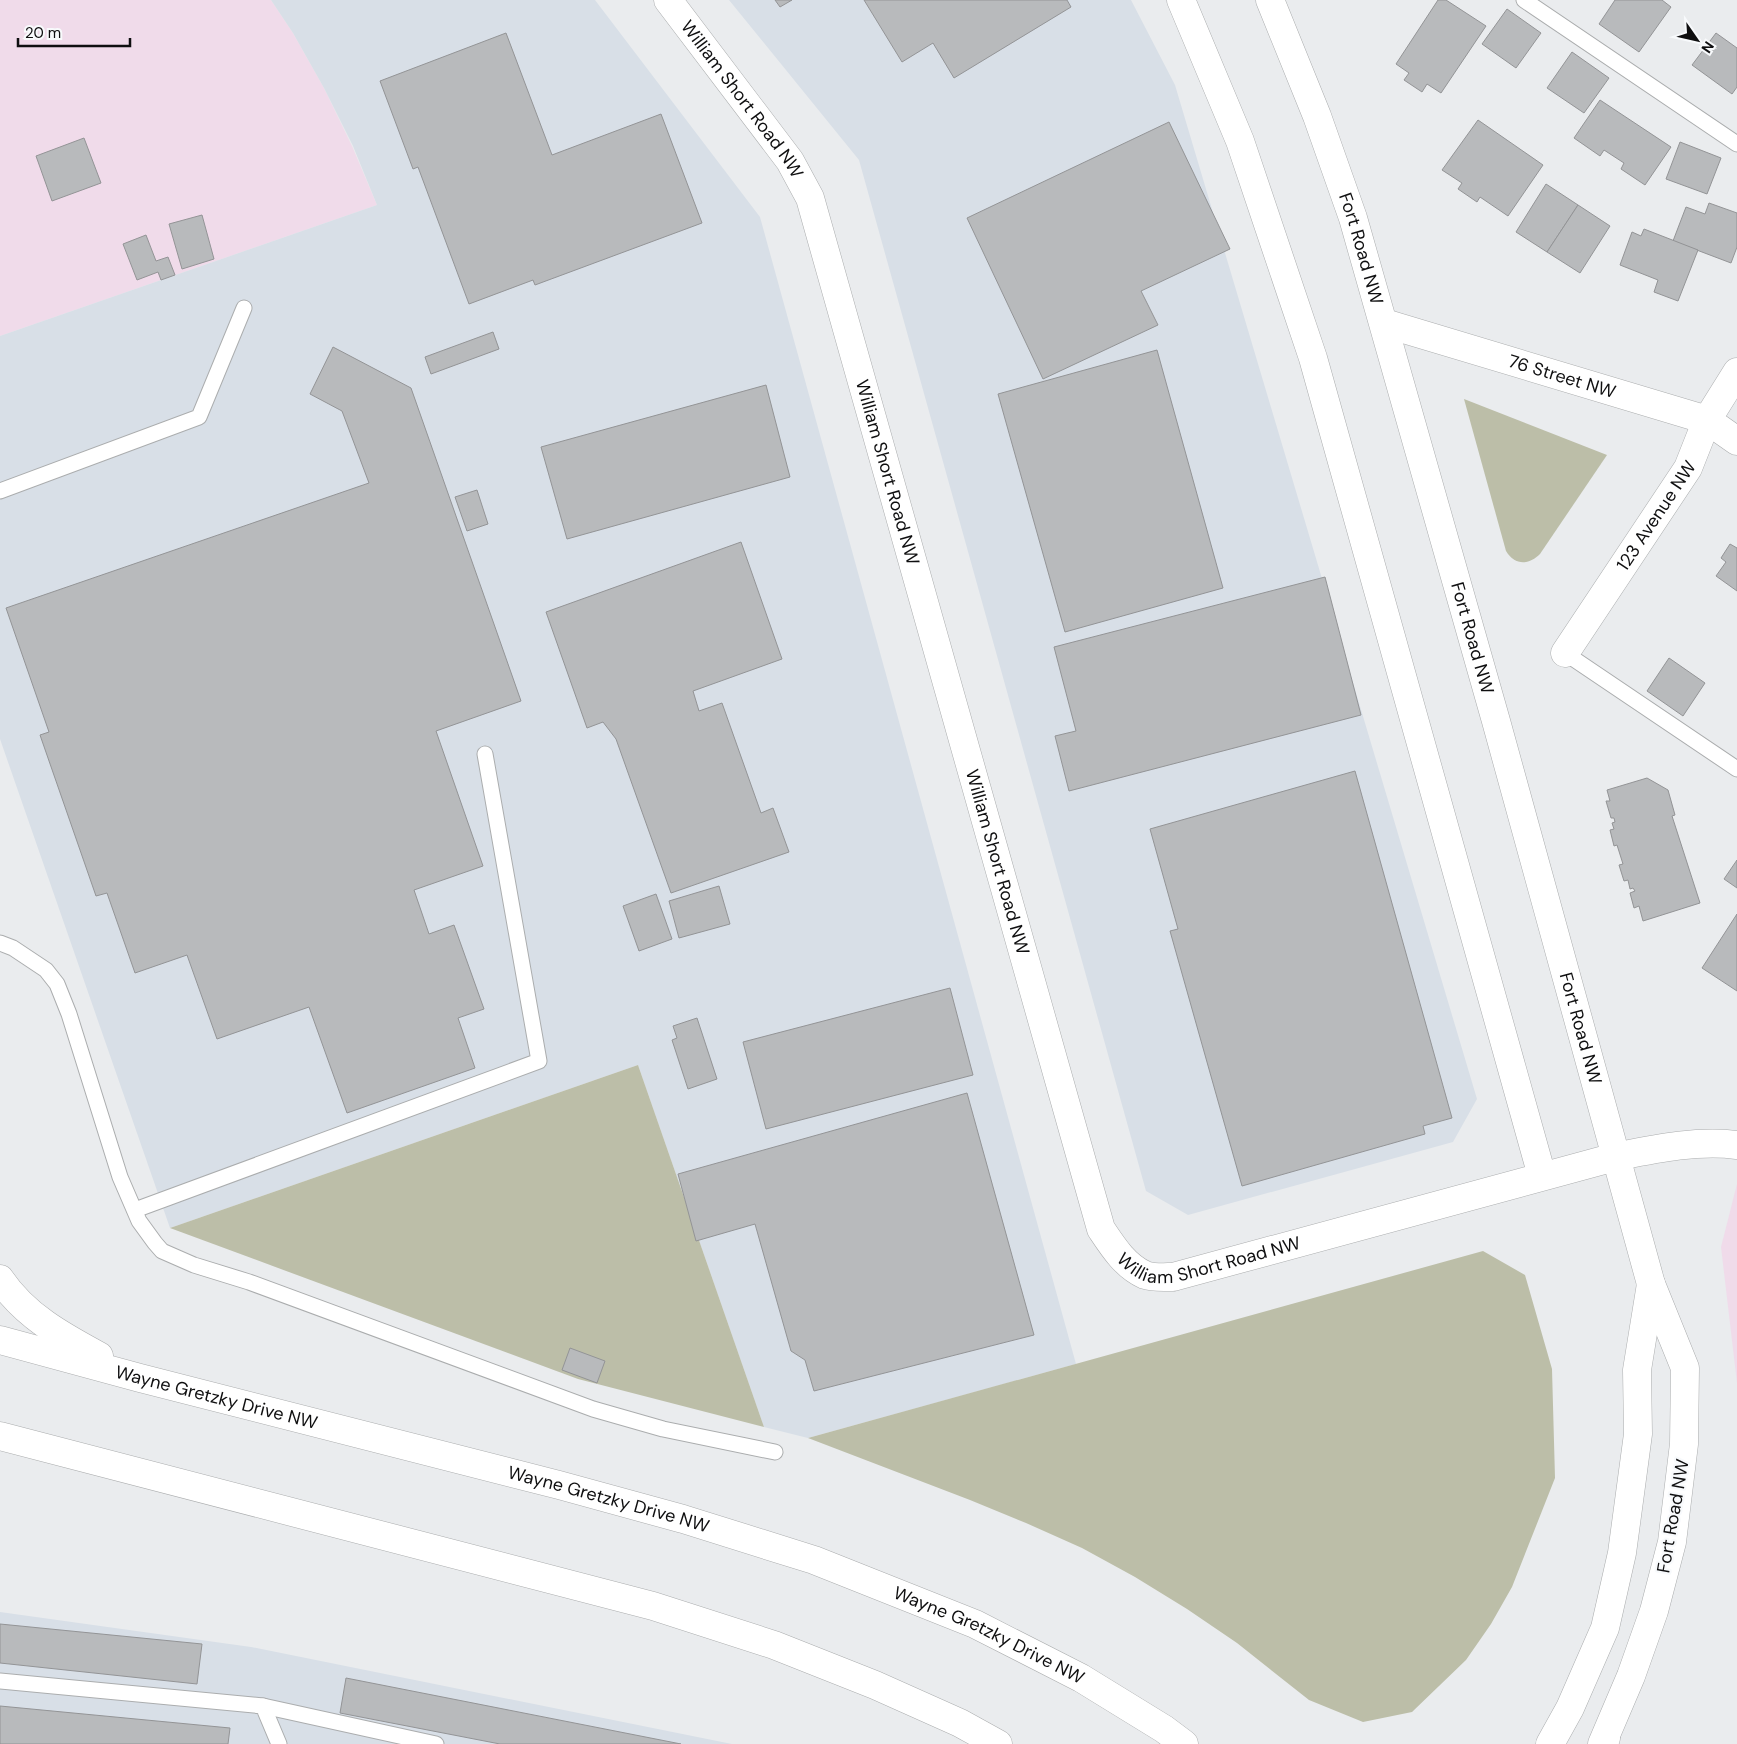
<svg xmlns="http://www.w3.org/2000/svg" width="1737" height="1744" font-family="'DM Sans',sans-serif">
<rect width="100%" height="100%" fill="#eaecee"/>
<g fill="#f0dbea">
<path d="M0 0H271L293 33 324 88 352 146 377 205 0 336Z"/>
<path d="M1737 1184V1383L1721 1247Z"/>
</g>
<g fill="#d8dfe7">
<path d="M271 0H595L760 217 1076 1364 808 1438 764 1427 638 1065 170 1228 0 739V336L377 205 353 146 324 88 293 33Z"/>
<path d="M729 0H1131L1175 85 1477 1099 1453 1142 1188 1215 1146 1191 859 160Z"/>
<path d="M0 1612 251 1647 732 1744H0Z"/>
</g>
<g fill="#bcbea8">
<path d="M1464 399 1607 455 1540 554C1529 565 1515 566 1506 551Z"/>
<path d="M638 1065 764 1427 578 1379 170 1228Z"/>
<path d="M1483 1251 1525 1275 1552 1369 1555 1478 1512 1587 1491 1624 1466 1660 1412 1712 1363 1722 1309 1700 1237 1643 1187 1609 1135 1577 1082 1548 1026 1523 970 1500 808 1438Z"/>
</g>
<g fill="#b8babc" stroke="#939496">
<path d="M775 0H792L780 7Z"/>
<path d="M864 0H1067L1071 7 954 78 933 43 902 62Z"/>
<path d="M1438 0H1446L1486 26 1441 93 1427 84 1422 92 1404 80 1409 73 1396 64Z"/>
<path d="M1615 0H1662L1671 7 1639 52 1599 24Z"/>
<path d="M1507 9 1541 33 1516 68 1482 44Z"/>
<path d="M506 33 552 155 661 114 702 223 535 285 533 280 469 304 418 167 413 169 380 81Z"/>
<path d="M1716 33 1737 48V87L1732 94 1692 65Z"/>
<path d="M1572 52 1609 78 1584 113 1547 88Z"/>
<path d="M1600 100 1671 147 1645 185 1621 169 1624 163 1604 150 1600 156 1574 138Z"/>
<path d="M1478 120 1543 165 1508 216 1480 197 1477 202 1458 189 1462 183 1442 170Z"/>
<path d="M1169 122 1230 249 1141 291 1158 325 1043 379 967 218Z"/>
<path d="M84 138 101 183 52 201 36 156Z"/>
<path d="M1680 142 1721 158 1707 194 1666 179Z"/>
<path d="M1546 184 1578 205 1547 252 1516 232Z"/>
<path d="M1709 203 1737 213V247L1731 263 1673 241 1686 207 1705 214Z"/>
<path d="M1578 205 1610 226 1580 273 1547 252Z"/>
<path d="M202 215 214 259 182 269 169 224Z"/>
<path d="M1644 229 1698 250 1678 301 1654 292 1658 280 1620 265 1632 232 1641 236Z"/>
<path d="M146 235 156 261 168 257 175 275 161 280 158 272 137 280 123 244Z"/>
<path d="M493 332 499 349 431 374 425 357Z"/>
<path d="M333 347 411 388 521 701 436 731 483 866 414 890 429 934 454 925 484 1009 458 1018 475 1068 347 1113 309 1007 217 1039 187 955 135 973 107 893 96 896 40 735 49 732 6 608 369 483 342 411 310 394Z"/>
<path d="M1157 350 1223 588 1065 632 998 394Z"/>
<path d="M766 385 790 477 567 539 541 447Z"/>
<path d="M477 490 488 524 467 531 455 497Z"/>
<path d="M741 542 782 659 693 691 699 711 722 703 761 813 773 808 789 852 671 893 616 739 603 722 587 728 546 612Z"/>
<path d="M1730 544 1737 548V591L1716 576 1726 562 1721 558Z"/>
<path d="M1325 577 1361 715 1069 791 1055 736 1076 731 1054 647Z"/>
<path d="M1669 658 1705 683 1683 716 1647 691Z"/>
<path d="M1355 771 1452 1118 1423 1126 1425 1134 1242 1186 1170 931 1178 929 1150 829Z"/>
<path d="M1647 778 1668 790 1675 815 1672 816 1700 903 1643 921 1639 906 1634 908 1630 893 1635 891 1633 888 1630 889 1628 880 1624 881 1619 865 1623 864 1617 845 1614 846 1610 830 1614 829 1612 823 1615 822 1614 818H1611L1606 801H1610L1607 790Z"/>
<path d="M1737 860V888L1724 879Z"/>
<path d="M719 886 730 924 679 938 669 901Z"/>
<path d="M656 894 672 939 639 951 623 906Z"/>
<path d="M1737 914V991L1702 968Z"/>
<path d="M950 988 973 1075 766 1129 743 1042Z"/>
<path d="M697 1018 717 1079 688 1089 672 1040 677 1038 673 1026Z"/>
<path d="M967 1093 1034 1335 814 1391 805 1360 791 1351 755 1224 696 1241 678 1174Z"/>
<path d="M570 1348 605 1361 597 1383 562 1370Z"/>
<path d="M0 1624 202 1644 197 1684 0 1663Z"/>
<path d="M346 1678 681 1744H500L340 1713Z"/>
<path d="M0 1706 230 1728 228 1744H0Z"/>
</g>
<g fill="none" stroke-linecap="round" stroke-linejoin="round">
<g stroke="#abadae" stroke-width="17">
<g id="lane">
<path d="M1524 0 1737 144"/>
<path d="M0 491 199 417 244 308"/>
<path d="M1565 653 1737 769"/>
<path d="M0 943 13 948 46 970 57 984 69 1014 120 1177 139 1221 155 1243 162 1251 194 1265 249 1282 593 1409 663 1429 775 1452"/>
<path d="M135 1210 539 1061 485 754"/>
<path d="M0 1681 263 1706 279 1744"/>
<path d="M263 1706 436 1744"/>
</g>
</g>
<g stroke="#abadae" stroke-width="29">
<g id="street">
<path id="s1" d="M668 0 790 161 810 198 1101 1229C1113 1247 1125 1266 1145 1275 1153 1278 1165 1277 1173 1277L1615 1157C1655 1149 1696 1140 1737 1145"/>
<path d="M1181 0 1240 141 1313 358 1542 1176"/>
<path id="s2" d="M1384 323 1707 420 1737 441"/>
<path id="s3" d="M1565 653 1688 468 1707 420 1737 372"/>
</g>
</g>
<g stroke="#abadae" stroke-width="29">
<g id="secondary">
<path id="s4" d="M1270 0 1317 116 1353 218 1496 721 1651 1284 1685 1368 1684 1444 1672 1542 1654 1611 1631 1676 1602 1744"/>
<path d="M1550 1744 1570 1708 1605 1628 1622 1553 1638 1434 1637 1370 1651 1284"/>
</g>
</g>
<g stroke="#abadae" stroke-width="29">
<g id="primary">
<path d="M0 1279C25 1316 62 1336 99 1356"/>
<path id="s5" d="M0 1340 140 1378 559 1485 683 1519 814 1560 975 1624 1081 1678 1164 1729 1184 1744"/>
<path d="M0 1436 653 1606 774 1645 875 1685 960 1723 998 1744"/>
<path d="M1604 1744 1606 1738"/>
</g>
</g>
<use href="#lane" stroke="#fff" stroke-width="15"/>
<use href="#street" stroke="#fff" stroke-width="28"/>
<use href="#secondary" stroke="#fff" stroke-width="28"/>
<use href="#primary" stroke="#fff" stroke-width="28"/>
</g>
<g text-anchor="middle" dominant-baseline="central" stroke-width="4.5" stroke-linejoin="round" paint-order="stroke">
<g font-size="18" fill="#0f0f10" stroke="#f8fafc">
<text stroke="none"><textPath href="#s1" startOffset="124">William Short Road NW</textPath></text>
<text stroke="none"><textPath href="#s4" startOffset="265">Fort Road NW</textPath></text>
<text stroke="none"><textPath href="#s2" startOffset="186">76 Street NW</textPath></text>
<text stroke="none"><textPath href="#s1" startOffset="529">William Short Road NW</textPath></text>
<text stroke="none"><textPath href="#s3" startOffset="165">123 Avenue NW</textPath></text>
<text stroke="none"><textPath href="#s4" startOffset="670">Fort Road NW</textPath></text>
<text stroke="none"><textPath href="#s1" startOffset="934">William Short Road NW</textPath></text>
<text stroke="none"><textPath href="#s4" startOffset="1075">Fort Road NW</textPath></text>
<text stroke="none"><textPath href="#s1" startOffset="1444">William Short Road NW</textPath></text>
<text stroke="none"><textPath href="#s5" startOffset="224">Wayne Gretzky Drive NW</textPath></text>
<text stroke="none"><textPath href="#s5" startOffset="629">Wayne Gretzky Drive NW</textPath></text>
<text transform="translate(1673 1516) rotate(-80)">Fort Road NW</text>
<text stroke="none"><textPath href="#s5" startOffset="1034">Wayne Gretzky Drive NW</textPath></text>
</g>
</g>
<g transform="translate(1697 40) rotate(124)" stroke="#f8fafc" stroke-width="4" paint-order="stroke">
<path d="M0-4L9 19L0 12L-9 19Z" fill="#0f0f10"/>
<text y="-8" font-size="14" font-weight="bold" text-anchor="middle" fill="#0f0f10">N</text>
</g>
<path d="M18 38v8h112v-8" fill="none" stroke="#0f0f10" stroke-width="2.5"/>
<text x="25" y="38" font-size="15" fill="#0f0f10" stroke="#f8fafc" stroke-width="4" paint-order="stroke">20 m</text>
</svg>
